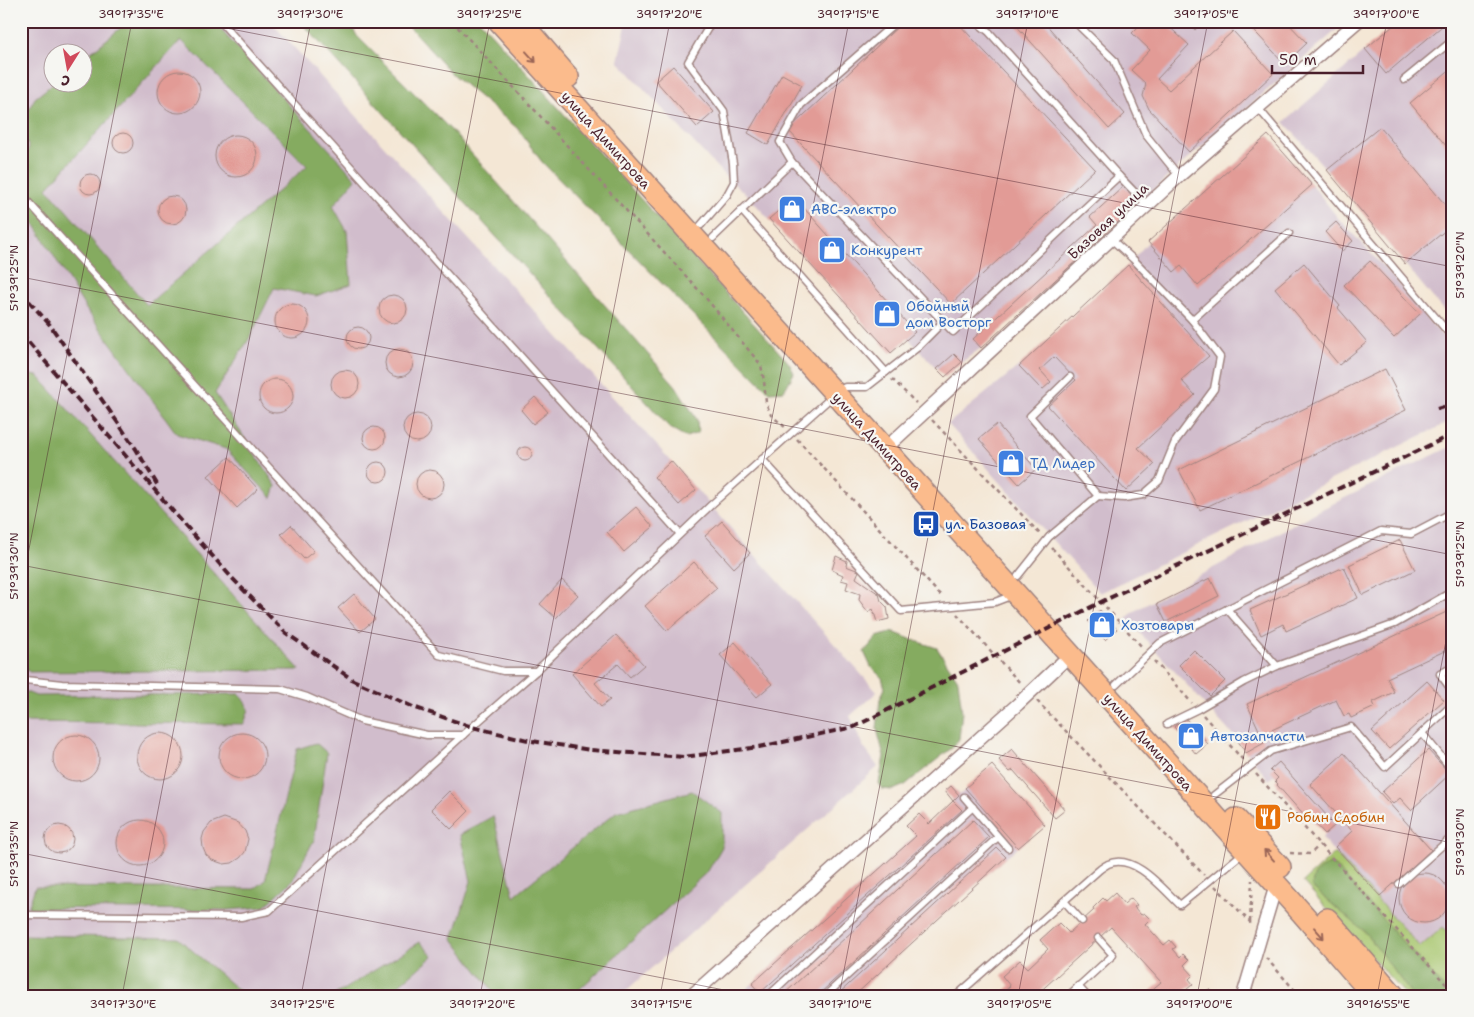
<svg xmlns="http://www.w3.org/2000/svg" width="1474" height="1017" font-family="'Shantell Sans',sans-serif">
<rect width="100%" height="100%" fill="#f6f6f2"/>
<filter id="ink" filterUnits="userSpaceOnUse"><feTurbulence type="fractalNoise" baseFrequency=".02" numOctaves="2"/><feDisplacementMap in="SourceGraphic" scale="10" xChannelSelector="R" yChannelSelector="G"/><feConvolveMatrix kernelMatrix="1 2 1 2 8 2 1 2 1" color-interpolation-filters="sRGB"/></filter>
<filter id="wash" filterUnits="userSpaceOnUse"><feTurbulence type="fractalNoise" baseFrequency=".0096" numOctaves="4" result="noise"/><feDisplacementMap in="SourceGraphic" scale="20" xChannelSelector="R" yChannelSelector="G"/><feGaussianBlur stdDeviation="1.12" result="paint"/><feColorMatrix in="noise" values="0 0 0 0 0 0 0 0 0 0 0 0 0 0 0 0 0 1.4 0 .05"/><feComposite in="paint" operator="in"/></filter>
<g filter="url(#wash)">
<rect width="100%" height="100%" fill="#f4e7d5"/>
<g fill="#d1bdcc" fill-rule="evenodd">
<path d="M21 21H270L671 461 877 692 850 716 863 746 878 767 620 996H21ZM52 52H82V82H52Z"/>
<path d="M627 21H1347L1175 170 981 348 962 362 945 377 908 338 891 353 769 219 746 194 725 176 618 61Z"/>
<path d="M1399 21H1453V322L1327 170 1284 122Z"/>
<path d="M1268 135 1312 185 1338 218 1426 313 1424 316 1453 347V420L1100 593 948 424 1019 366 1128 265 1148 242Z"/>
<path d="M1448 448 1453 454V938L1442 927 1420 947 1335 853 1322 838 1325 834 1311 819 1308 820 1277 785 1278 784V778L1274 775 1269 780 1238 741 1126 618 1138 609 1320 510Z"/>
<path d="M982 774 1035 833 1006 857 854 996H739L915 836 906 826 919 814 929 824 953 802 945 791 951 786 960 795Z"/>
</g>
<path fill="#a7c66d" stroke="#78724c" d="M1335 853 1420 947 1443 927 1453 938V996H1407L1303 882Z"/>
<g fill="#85ab60" stroke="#686546" fill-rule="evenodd">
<path d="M129 21H213L356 179 333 206 347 231 351 284 316 296 274 288 249 339 215 393 276 486 272 498 226 449 177 434 86 309 29 215 21 199V156L29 149 21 123 35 98 54 83 82 82 83 59ZM181 40 307 166 147 305 47 188Z"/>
<path d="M300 21H349L357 36 450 129 676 386 697 420 698 433 686 437 670 428Z"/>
<path d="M404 21H480L789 363 794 373 784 391 769 392 542 162 517 128 452 74Z"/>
<path d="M21 373 38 376 300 670 29 672 21 664Z"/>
<path d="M893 632 913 640 937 648 958 680 962 712 959 739 953 747 905 785 893 790 882 789 879 783 884 756 877 729 880 699 885 688 882 678 871 667 864 652 877 637Z"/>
<path d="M21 690 36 696 240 694 249 709 244 724 21 722Z"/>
<path d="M316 743 327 753 314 840 292 881 264 907 227 910 28 908 35 887 254 889 265 881 297 749Z"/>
<path d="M692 791 722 813V847L708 871 572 996H497L453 939 471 881 460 835 493 816 514 896 616 812Z"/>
<path d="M1330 864 1336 867 1451 996H1413L1365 932 1312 887C1313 873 1318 870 1330 864Z"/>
<path d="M21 935 178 938 245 996H21Z"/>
<path d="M420 942 433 956 386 996H333Z"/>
</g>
<g id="blocks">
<g fill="#e29b96">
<path d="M904 21H956L1095 169 951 304 788 130Z"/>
<path d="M1017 21H1043L1125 114 1109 129 1014 23Z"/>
<path d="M1134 21H1163L1189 45 1157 79 1169 90 1233 31 1273 74 1189 152 1149 109 1143 96 1146 84 1131 70 1150 50 1132 33 1139 26Z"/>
<path d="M1186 21H1204L1195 30Z"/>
<path d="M1245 21H1286L1307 43 1285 64Z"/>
<path d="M1399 21H1448L1386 74 1365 49Z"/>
<path d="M673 66 714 112 697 127 656 81Z"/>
<path d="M1453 67V154L1410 103Z"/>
<circle cx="179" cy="92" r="21"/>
<path d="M782 74 802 85 768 145 748 133Z"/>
<path d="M1380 127 1453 214V224L1405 264 1327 170Z"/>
<circle cx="123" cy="143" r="10"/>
<circle cx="236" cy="156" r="21"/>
<path d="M1268 135 1312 185 1198 286 1181 266 1174 272 1148 242Z"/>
<circle cx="90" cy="184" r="10"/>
<path d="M1124 186 1139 203 981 348 973 339 1097 225 1090 217Z"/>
<circle cx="172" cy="210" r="14"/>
<path d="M794 197 915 332 891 353 769 219Z"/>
<path d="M1336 222 1353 241 1342 251 1325 232Z"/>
<path d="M1370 261 1420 314 1394 338 1344 285Z"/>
<path d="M1304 263 1340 306 1338 308 1367 342 1339 365 1275 288Z"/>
<path d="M1128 265 1209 356 1181 380 1195 395 1138 448 1155 464 1126 491 1048 406 1076 380 1054 357 1040 370 1051 382 1042 390 1019 366Z"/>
<circle cx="393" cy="309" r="14"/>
<circle cx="292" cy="321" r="17"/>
<circle cx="358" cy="338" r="11"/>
<circle cx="399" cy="363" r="14"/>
<path d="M954 354 962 362 945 377 937 369Z"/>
<path d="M1385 369 1406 410 1200 510 1179 470Z"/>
<circle cx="345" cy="384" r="14"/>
<circle cx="276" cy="396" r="17"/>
<path d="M535 397 548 412 533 424 521 410Z"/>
<circle cx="417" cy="428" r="14"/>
<path d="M997 424 1036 469 1019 484 979 439Z"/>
<circle cx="374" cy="438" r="11"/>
<circle cx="525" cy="454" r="7"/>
<path d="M229 457 258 489 237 508 208 476Z"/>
<path d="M671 461 696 490 679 505 654 477Z"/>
<circle cx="378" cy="472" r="10"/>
<circle cx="430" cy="484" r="14"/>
<path d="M636 507 653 527 624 552 607 532Z"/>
<path d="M722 521 750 553 734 568 705 536Z"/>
<path d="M291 525 314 551 304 559 281 534Z"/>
<path d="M1400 540 1415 570 1363 595 1349 565Z"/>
<path d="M836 556 847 561 846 566 859 571 856 578 879 594 881 601 887 607 889 619 877 622 873 609 868 612 859 600 860 594 846 589 848 582 841 580 843 575 832 570Z"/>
<path d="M694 562 717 588 667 631 645 606Z"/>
<path d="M1344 567 1358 598 1286 631 1283 624 1261 635 1250 610Z"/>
<path d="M1210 578 1219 596 1166 622 1157 604Z"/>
<path d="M562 580 578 595 556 618 540 604Z"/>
<path d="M354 594 375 619 360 632 338 608Z"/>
<path d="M1453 609V647L1387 678 1394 692 1373 702 1375 707 1351 718 1349 714 1344 716 1336 700 1261 735 1264 743 1246 753 1238 741 1259 730 1247 704Z"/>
<path d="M1100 610 1117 629 1105 640 1088 621Z"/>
<path d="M616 635 644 665 630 677 618 664 595 683 610 700 601 707 572 674Z"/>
<path d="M735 642 772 684 757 697 720 655Z"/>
<path d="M1194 650 1225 681 1210 696 1179 665Z"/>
<path d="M1427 681 1444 700 1389 749 1372 731Z"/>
<path d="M1185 718 1208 744 1196 754 1174 727Z"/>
<circle cx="160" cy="756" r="23"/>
<circle cx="242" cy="756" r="23"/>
<circle cx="76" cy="758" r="23"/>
<path d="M1012 749 1065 810 1055 818 1013 770 1010 772 999 760Z"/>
<path d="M1428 750 1450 774 1411 810 1400 798 1393 804 1382 792Z"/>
<path d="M1344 753 1431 850 1380 896 1335 847 1352 831 1310 784Z"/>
<path d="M1279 762 1335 825 1325 834 1310 818 1308 820 1277 785 1278 784 1275 781 1278 778 1270 770Z"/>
<path d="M992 765 1045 825 1018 848 965 788Z"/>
<path d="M951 786 959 795 953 801 945 791Z"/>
<path d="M449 791 469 811 451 829 431 809Z"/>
<path d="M953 801 962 810 760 993 752 984 916 836 906 826 919 814 929 824Z"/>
<path d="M224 818 238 823 245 831 248 839 245 852 240 858 232 863 224 864 212 860 206 855 203 848 202 839 204 832 211 823Z"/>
<path d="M973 820 989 837 817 996H782Z"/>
<circle cx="140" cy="843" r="23"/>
<circle cx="59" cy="839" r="14"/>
<path d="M997 848 1006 857 854 996H836Z"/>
<circle cx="1424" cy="898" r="25"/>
<path d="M1115 893 1124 904 1131 898 1137 905 1134 907 1141 915 1144 913 1150 919 1145 924 1164 945 1170 940 1176 947 1173 949 1180 957 1183 954 1189 960 1184 965 1193 975 1189 979 1193 984 1185 991 1190 996H1150L1148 993 1161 982 1111 927 1035 996H999L1010 986 1002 976 1020 960 1028 968 1048 949 1040 940 1059 923 1069 933 1094 910 1093 908 1103 898 1106 901Z"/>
</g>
</g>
</g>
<g filter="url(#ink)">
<use href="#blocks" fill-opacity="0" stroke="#9f8380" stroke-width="1"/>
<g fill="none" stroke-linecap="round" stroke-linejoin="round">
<g stroke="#9f8380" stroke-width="9">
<g id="service">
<path d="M220 21 680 534"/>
<path d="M897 21 801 105 780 142 792 162 953 332 1119 176 989 32 975 21"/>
<path d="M1074 21 1114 60 1146 135 1179 176"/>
<path d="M1404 80 1453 40"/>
<path d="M1258 108 1453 338"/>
<path d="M1119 176 1147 205"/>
<path d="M21 194 439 655 503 671H536L711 505 835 394 845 387H867L917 348 943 322"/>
<path d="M741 210 886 372"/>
<path d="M701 225 727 195 734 182 733 163 724 111 688 62 712 21"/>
<path d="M713 238 792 162"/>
<path d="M1192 320 1289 233"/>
<path d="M762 459 901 611 995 602 1013 595"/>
<path d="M1098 496 1124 498 1143 495 1159 481 1175 442 1214 389 1220 357 1192 320 1133 259 1111 239"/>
<path d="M1448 514 1453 523"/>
<path d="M1018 576 1049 537 1098 496 1030 416 1070 377"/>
<path d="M1227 609 1277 666"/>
<path d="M1453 667 1440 674 1453 692"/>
<path d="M21 678 25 680 62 684 280 689 307 697 362 721 427 735H463"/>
<path d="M1116 685 1160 643 1381 531 1411 534 1453 512"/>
<path d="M1167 724 1198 709 1244 682 1277 666 1395 624 1453 591"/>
<path d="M1422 733 1453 771"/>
<path d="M1214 795 1271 751 1351 727 1385 767 1452 705 1453 702"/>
<path d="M964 797 1008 848"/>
<path d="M1399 884 1453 836"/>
<path d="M1064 901 1082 921"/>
<path d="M21 915 241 917 269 911 472 727 536 671"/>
<path d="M1078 986 1087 996"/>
<path d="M768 996 973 807"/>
<path d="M825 996 998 837"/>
<path d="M956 996 1098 871C1101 868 1105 866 1108 864 1134 852 1164 890 1180 905L1243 853"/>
<path d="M1068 996 1113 955 1098 938"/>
<path d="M1207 996 1209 994 1212 996"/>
</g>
</g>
<g stroke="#9f8380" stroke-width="15">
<g id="minor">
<path d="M885 449 1179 176 1358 21"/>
<path d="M691 996 1018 704 1070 655"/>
<path d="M1243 996 1276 885"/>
</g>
</g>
<g stroke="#9f8380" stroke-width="24">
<g id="primary">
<path d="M499 21 1016 594 1302 913 1374 996"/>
<path d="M520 21 568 77"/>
<path d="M1236 819 1280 867"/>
<path d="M1327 919 1394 996"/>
</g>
</g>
<g stroke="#9f8380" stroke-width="2.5" stroke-dasharray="4 4" stroke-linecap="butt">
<path d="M452 21 521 95 705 297 761 365 764 381 766 403 771 415 786 428"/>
<path d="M892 379 916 403"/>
<path d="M932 420 1040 534"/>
<path d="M797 439 942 597"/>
<path d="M1052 548 1142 647"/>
<path d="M957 614 1021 684"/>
<path d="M1154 661 1192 703"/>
<path d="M1037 701 1204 875"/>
<path d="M1203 715 1244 761"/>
<path d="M1256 774 1453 992"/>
<path d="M1290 853 1310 854 1320 845"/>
<path d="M1215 886 1250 922 1251 927"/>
<path d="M1250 922 1252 880"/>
<path d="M1266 958 1300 996"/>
</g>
<use href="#service" stroke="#fff" stroke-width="6"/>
<use href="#minor" stroke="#fff" stroke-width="12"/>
<use href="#primary" stroke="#fbbb8c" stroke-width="21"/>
<g stroke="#4a1f2b" stroke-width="4" stroke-dasharray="8 4" stroke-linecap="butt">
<path d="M21 292 50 325 136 449 158 486"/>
<path d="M21 333 177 516 232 578 286 633 353 680 413 707 472 727 532 741 591 750 684 757 759 747 854 727 1101 602 1453 434"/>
<path d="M1437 409 1453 404"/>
</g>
</g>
<defs><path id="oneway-shaft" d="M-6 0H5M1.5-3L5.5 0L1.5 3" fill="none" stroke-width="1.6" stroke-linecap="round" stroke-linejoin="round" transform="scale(1.25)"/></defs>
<g stroke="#9a6557">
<use href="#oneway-shaft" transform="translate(531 57) rotate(48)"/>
<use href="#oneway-shaft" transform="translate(1269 855) rotate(-132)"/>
<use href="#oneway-shaft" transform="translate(1319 933) rotate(49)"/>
</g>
</g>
<path fill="none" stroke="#4a1f2b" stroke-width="1" stroke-opacity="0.45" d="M190 21 1453 267M21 277 1453 555M21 565 1453 843M21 590 132 21M21 853 755 996M122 996 311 21M301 996 490 21M480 996 670 21M660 996 849 21M839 996 1028 21M1018 996 1208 21M1197 996 1387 21M1377 996 1453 605"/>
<defs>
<g id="shop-square" transform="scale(1.4375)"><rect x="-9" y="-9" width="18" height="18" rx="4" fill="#3f7fe0" stroke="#f6f6f2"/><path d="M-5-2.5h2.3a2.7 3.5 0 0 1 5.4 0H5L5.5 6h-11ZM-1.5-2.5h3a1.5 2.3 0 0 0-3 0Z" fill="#fff"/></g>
<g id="bus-square" transform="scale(1.4375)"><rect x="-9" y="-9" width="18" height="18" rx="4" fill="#1a4fb4" stroke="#f6f6f2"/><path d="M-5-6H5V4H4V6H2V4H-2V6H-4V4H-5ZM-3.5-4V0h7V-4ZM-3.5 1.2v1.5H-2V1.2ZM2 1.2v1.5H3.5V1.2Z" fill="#fff"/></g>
<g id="restaurant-square" transform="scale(1.4375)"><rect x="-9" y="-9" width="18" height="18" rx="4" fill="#e8710a" stroke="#f6f6f2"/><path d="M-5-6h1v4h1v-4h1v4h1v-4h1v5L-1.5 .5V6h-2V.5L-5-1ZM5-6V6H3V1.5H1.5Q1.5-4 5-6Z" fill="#fff"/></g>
</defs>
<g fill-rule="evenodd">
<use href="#shop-square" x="792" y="209"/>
<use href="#shop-square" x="832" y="250"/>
<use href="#shop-square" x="887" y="314"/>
<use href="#shop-square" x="1011" y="463"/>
<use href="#bus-square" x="926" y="524"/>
<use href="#shop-square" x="1102" y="625"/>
<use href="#shop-square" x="1191" y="736"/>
<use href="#restaurant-square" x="1268" y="817"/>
</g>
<g text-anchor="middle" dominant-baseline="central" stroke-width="4.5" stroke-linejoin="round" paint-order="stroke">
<g font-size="14" fill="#4a1f2b" stroke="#f6f6f2">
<text transform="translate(606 140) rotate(48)">улица Димитрова</text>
<text transform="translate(1108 221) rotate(-43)">Базовая улица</text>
<text transform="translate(877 441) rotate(48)">улица Димитрова</text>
<text transform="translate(1148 742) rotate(48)">улица Димитрова</text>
</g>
<g font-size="14" fill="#366cbe" stroke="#f6f6f2" text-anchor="start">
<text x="811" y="209">АВС-электро</text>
<text x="851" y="250">Конкурент</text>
<text x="906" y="306">Обойный<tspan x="906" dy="16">дом Восторг</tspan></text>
<text x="1030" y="463">ТД Лидер</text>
<text x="1121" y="625">Хозтовары</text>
<text x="1210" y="736">Автозапчасти</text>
</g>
<g font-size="14" fill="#164399" stroke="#f6f6f2" text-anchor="start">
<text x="945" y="524">ул. Базовая</text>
</g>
<g font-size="14" fill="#c56008" stroke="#f6f6f2" text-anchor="start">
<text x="1287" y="817">Робин Сдобин</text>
</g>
</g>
<rect width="1474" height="1017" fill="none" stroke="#f6f6f2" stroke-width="55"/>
<g transform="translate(68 68) rotate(191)"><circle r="24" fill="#f6f6f2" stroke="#b1a0a2"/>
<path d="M0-4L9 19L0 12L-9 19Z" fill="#d1495b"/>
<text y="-8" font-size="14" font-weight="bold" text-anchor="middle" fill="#4a1f2b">С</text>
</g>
<path d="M1272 65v8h91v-8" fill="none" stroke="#4a1f2b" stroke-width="2.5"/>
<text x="1279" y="65" font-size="15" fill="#4a1f2b" stroke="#f6f6f2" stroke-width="4" paint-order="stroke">50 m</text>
<rect x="28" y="28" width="1418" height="962" fill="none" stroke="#4a1f2b" stroke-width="2"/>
<g font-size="12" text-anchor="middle" fill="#4a1f2b">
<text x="131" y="18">39°17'35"E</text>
<text x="310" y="18">39°17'30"E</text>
<text x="489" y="18">39°17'25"E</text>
<text x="669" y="18">39°17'20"E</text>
<text x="848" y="18">39°17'15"E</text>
<text x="1027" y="18">39°17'10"E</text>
<text x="1206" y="18">39°17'05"E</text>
<text x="1386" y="18">39°17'00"E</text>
<text transform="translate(1460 265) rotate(-90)" y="4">51°39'20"N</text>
<text transform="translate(14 278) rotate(-90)" y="4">51°39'25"N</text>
<text transform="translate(1460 554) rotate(-90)" y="4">51°39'25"N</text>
<text transform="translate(14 566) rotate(-90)" y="4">51°39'30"N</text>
<text transform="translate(1460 842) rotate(-90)" y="4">51°39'30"N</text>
<text transform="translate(14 854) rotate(-90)" y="4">51°39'35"N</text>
<text x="123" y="1008">39°17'30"E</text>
<text x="302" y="1008">39°17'25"E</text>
<text x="482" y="1008">39°17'20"E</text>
<text x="661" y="1008">39°17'15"E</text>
<text x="840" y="1008">39°17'10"E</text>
<text x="1019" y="1008">39°17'05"E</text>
<text x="1199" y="1008">39°17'00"E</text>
<text x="1378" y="1008">39°16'55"E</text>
</g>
</svg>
